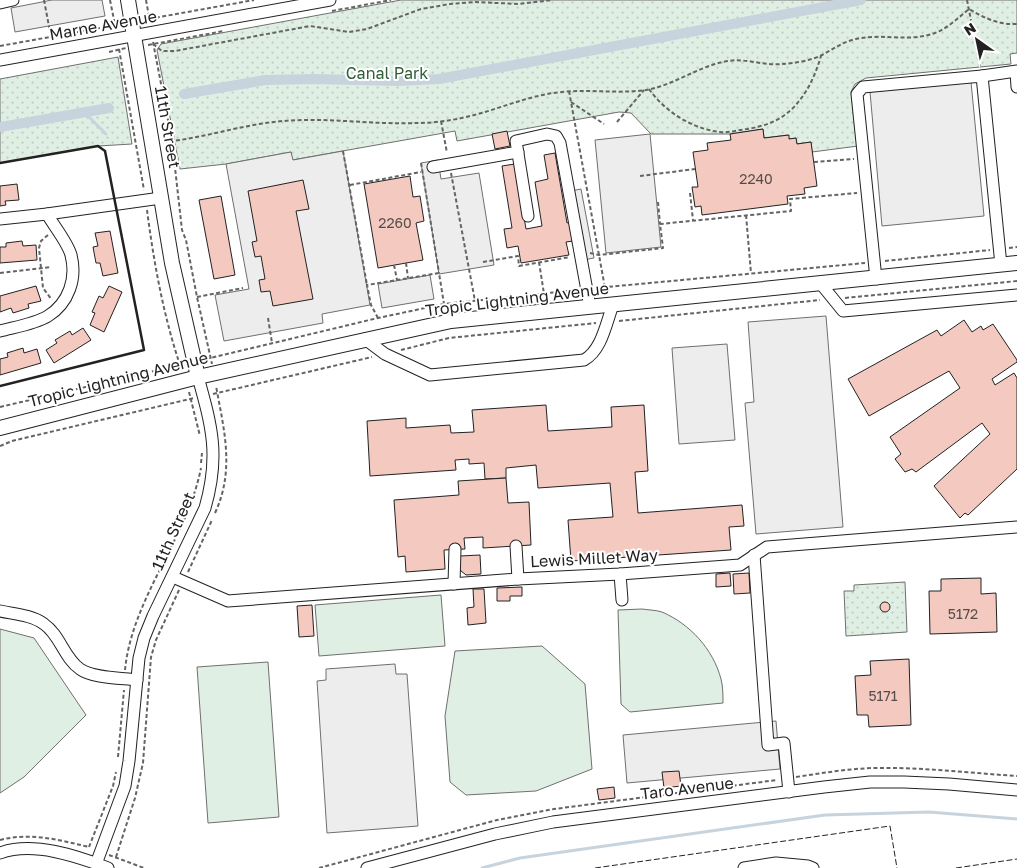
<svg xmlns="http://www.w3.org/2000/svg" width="1017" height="868" font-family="'Golos Text',sans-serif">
<defs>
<pattern id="park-dots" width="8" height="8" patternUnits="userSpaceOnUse" patternTransform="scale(1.25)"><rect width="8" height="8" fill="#e0efe3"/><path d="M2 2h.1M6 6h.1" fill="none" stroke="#c0cdc2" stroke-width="1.8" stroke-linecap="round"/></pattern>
</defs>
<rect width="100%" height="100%" fill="#fff"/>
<g fill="url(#park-dots)" stroke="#6f6f6f">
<path d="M401 0H1017V53L1010 54 1011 64 866 78 855 84 851 92 858 146 812 152 811 142 797 144 796 138 789 139 788 135 764 138 763 129 730 134H651L631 113 619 112 457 141 455 131 292 160 291 152 226 164 180 169 157 50 161 44Z"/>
<path d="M118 57 132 144 98 146 0 163V79Z"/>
<path d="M905 582 907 632 846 636 844 591H854V585Z"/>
</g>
<g fill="#e0efe3" stroke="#6f6f6f">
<path d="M441 595 445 646 319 656 315 605Z"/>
<path d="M642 609C648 610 656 610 662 612 690 624 713 649 721 679 723 687 723 695 723 703L630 712 621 704 618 610Z"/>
<path d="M0 629 34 638 86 715 24 777 0 793Z"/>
<path d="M542 646 585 684 592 769 536 791 466 795 450 782 445 716 455 651Z"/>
<path d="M268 662 279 817 208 823 197 667Z"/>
</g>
<g fill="#ededed" stroke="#6f6f6f">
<path d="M52 0H102L105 16 15 32 11 8Z"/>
<path d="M971 82 984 216 882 226 870 92Z"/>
<path d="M650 134 661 247 606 253 595 140Z"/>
<path d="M343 151 370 305 322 314 323 323 224 341 215 295 249 289 226 164 291 152 293 160Z"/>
<path d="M438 160 441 179 479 173 494 265 439 274 421 163Z"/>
<path d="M581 189 594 258 583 260 571 191Z"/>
<path d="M430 275 434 299 382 308 378 284Z"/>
<path d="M826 316 843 527 756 534 745 403 754 402 748 322Z"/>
<path d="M727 344 735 440 679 444 672 348Z"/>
<path d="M395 664 396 674H407L418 826 327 833 317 681 326 680V669Z"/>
<path d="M776 721 780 769 627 783 623 735Z"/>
</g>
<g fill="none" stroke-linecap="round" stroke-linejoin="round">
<g stroke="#c7d3dd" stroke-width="3">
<path d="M84 112 106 134"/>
<path d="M482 868 520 858 825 815 929 812 1017 819"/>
</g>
<g stroke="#c7d3dd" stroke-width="10">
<path d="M184 94 265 80 315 79 397 81 439 79 861 0"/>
<path d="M0 127 109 108"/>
</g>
</g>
<g fill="#f3c9c0" stroke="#222">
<path d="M763 129 764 138 789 135V139L796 138 797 144 811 142 817 186 804 188 805 194 787 196 788 204 702 215 701 206 695 207 692 187H698L693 152 708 150 707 143 731 140 730 134Z"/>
<path d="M507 131 510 146 495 149 492 134Z"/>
<path d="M555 153 567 223 570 222 573 241 566 242 569 255 521 263 518 246 507 248 504 229 512 228 502 166 515 164 526 229 542 226 535 182 548 179 544 155Z"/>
<path d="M410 176 413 197 420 196 424 221 416 223 423 260 378 268 364 184Z"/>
<path d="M303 180 309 209 296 211 313 299 273 306 270 291 261 292 259 280 265 279 261 256 255 257 252 242 257 241 248 191Z"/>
<path d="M17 184 19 200 5 201 6 205 0 206V186Z"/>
<path d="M221 196 235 275 214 279 199 200Z"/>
<path d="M110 231 118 273 103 276 100 263H96L93 247 98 246 95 233Z"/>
<path d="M22 241 23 246 36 245 37 260 0 263V247H6V243Z"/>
<path d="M36 286 41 301 28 304 29 308 13 313 11 308 0 312V296Z"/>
<path d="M109 286 122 292 104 332 90 325 95 313 92 312 99 296 103 298Z"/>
<path d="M964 320 972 332 981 326 983 330 993 324 1017 360V362L992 379 995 385 1014 373 1017 378V469L968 515 965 513 960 518 934 486 990 434 982 423 916 472 912 469 905 472 895 459 901 454 890 437 960 388 949 371 869 416 848 379 937 330 941 336Z"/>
<path d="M83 328 91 340 54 363 46 350 57 343 55 340 70 331 72 335Z"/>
<path d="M23 348 24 353 37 349 41 363 0 375V359L8 357 7 353Z"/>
<path d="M546 405 548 431 612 427 611 407 644 405 648 471 635 472 638 513 742 505 744 526 729 527 731 550 571 561 568 520 613 517 610 483 538 488 536 465 506 468V478L485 479 484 463 469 464V459L455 460 456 470 370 476 367 421 406 418V428L450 425 451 433 474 432 472 410Z"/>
<path d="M506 478 508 503 529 502 531 545 483 548V537L464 538 465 549 444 550 445 569 406 572 405 556 398 557 394 500 459 495 458 481Z"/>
<path d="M480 555 481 574 466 575 460 570V556Z"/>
<path d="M730 573 731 586 716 587V574Z"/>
<path d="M749 573 750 593 734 594 733 574Z"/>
<path d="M981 578V594L996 593 997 632 930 634 929 591H941V579Z"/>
<path d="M522 587V596H510V601H497V588Z"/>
<path d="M473 589H484L486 623 468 625 467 608 474 607Z"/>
<circle cx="885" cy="607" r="5"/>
<path d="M312 605 314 636 299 637 297 606Z"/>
<path d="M909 659 911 725 869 727 868 715H857L855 676 871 675 870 661Z"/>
<path d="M679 771 681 786 664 788 662 772Z"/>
<path d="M614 787 615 798 599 800 597 789Z"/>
</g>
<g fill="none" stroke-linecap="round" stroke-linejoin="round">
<g stroke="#222" stroke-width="13">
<g id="minor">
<path d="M0 3 13 0"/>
<path d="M0 60 330 0"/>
<path d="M1016 72 1017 87"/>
<path d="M982 76 1017 71"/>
<path d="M433 167 518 152"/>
<path d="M528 216 516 141 547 134 556 136 560 143 590 307"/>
<path d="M0 219 47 214 161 198"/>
<path d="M876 279 857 94 863 87 982 76 1001 265"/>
<path d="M821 284 843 311 1017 295"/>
<path d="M0 331C15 327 35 324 48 316 69 303 77 278 71 255 68 243 54 226 47 214"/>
<path d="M365 339 385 354 430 375 584 360C602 350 606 323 613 305"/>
<path d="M516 546 518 579"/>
<path d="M754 555 768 745 784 743 789 792"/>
<path d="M620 574 622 600"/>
<path d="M173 577 228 601 518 579 620 574 740 565 767 547 1017 527"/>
<path d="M454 584 455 549"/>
<path d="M0 611C14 614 32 615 44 624 60 635 64 658 80 669 92 678 122 678 137 680"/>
<path d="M0 853C33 841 77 856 108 868"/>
<path d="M96 864 125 786 129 761 139 658 144 638 153 616 205 508C220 456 212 427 198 377"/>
<path d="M367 868 495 834 553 822 824 787 870 782H904L949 784 1017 790"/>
<path d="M744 868 776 863 808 866 813 868"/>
</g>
</g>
<g stroke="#222" stroke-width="16">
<g id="major">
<path d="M128 0 172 263 198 377"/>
<path d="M0 428 198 377 451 321 1017 263"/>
</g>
</g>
<g stroke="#646464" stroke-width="2" stroke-dasharray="4 2.5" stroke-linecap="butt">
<path d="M44 0 51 37"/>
<path d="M110 0 116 30"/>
<path d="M146 0 150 22"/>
<path d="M967 0 980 66"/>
<path d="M332 11 391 0"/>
<path d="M143 20 254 0"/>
<path d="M153 42 172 141 182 230 186 240 197 297 212 364"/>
<path d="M153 44 162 51H175L310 26 349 32 367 29 421 9 450 4 475 2 519 4 552 0"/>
<path d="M148 45 224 31"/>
<path d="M0 46 122 24"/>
<path d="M119 49 144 190"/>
<path d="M109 52 126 48"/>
<path d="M649 89C665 112 693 129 720 132 729 133 738 130 747 129 764 126 778 122 792 109 807 94 815 76 821 56"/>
<path d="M569 91 605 288"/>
<path d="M571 102 604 124"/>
<path d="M441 121 447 153"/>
<path d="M617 122 644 90"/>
<path d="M163 142C200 139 237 126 274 122 321 116 369 125 416 123 432 123 449 121 466 117 498 110 528 95 562 92 590 89 618 94 646 90 675 85 698 66 728 61 746 58 764 66 782 64 795 63 810 61 822 55 832 50 841 43 852 40 879 32 908 43 935 33 948 28 958 18 969 9 984 18 999 25 1017 24"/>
<path d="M343 151 367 285"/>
<path d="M814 162 854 159"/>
<path d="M421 163 439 273"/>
<path d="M451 173 475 301"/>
<path d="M640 176 695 169"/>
<path d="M350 185 421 172"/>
<path d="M690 193 693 220"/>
<path d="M658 202 660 224"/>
<path d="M147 210C154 264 164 319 182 371"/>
<path d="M746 215 751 273"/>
<path d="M48 235 41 241 39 248 43 288 52 300"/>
<path d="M1009 248 1017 247"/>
<path d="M590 253 599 255 663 248 660 224 791 211 790 199 857 193"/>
<path d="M885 261 990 250"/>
<path d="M483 262 518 256 519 266 570 257"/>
<path d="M539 262 544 294"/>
<path d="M406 263 408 278"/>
<path d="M394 265 397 280"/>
<path d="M0 273 51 267"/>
<path d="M596 288 865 263"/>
<path d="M197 297 243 288"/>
<path d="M845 298 1017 281"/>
<path d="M268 318 272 343"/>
<path d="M378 318 371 305 367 285 439 273 444 304"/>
<path d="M619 321 820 300"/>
<path d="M401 350 449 338 596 323"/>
<path d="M206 359 378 318 444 304 577 290"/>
<path d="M189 392 200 436"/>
<path d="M213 394 372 357"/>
<path d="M0 407 184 364"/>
<path d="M0 446 12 441 194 398"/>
<path d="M201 463 202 453"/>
<path d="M215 513C235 470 224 430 216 386"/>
<path d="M188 572 212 520"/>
<path d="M125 670C132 598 187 539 201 468"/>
<path d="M118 757 124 690"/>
<path d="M796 777C822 773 847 769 872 768 921 767 969 773 1017 776"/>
<path d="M0 840C31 832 59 840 89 847"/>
<path d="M89 847 113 786 116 772"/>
<path d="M109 855 144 868"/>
<path d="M116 857 135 798 143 763 151 657 156 640 179 590"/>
<path d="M319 868 497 820 554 809 777 780"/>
</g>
<use href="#minor" stroke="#fff" stroke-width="11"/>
<use href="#major" stroke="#fff" stroke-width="14"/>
<g stroke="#222" stroke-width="1" stroke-dasharray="6 2.5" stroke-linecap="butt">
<path d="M595 868 890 826 897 868"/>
<path d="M956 868 1017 859"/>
</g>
<path stroke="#222" stroke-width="2.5" d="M0 163 98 146 105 151 144 350 0 386"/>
</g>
<g text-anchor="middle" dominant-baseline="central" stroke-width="4" stroke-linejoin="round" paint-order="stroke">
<g font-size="14" fill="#564c4a">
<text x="756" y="178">2240</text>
<text x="395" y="222">2260</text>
<text x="963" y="613">5172</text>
<text x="883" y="695">5171</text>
</g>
<g font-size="16" fill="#222" stroke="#fff">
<text transform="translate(103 25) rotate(-10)">Marne Avenue</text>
<text transform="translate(168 127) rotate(80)">11th Street</text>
<text transform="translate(517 299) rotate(-7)">Tropic Lightning Avenue</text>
<text transform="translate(118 379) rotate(-14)">Tropic Lightning Avenue</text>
<text transform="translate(173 531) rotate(-66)">11th Street</text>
<text transform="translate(594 558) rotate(-3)">Lewis Millet Way</text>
<text transform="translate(687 788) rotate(-7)">Taro Avenue</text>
</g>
<g font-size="16" fill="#2f5e38" stroke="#fff">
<text x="387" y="73">Canal Park</text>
</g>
</g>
<g transform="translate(977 40) rotate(327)" stroke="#ffffff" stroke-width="4" paint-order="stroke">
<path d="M0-4L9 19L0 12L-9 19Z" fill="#222222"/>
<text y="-8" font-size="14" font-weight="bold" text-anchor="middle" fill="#222222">N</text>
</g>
</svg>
